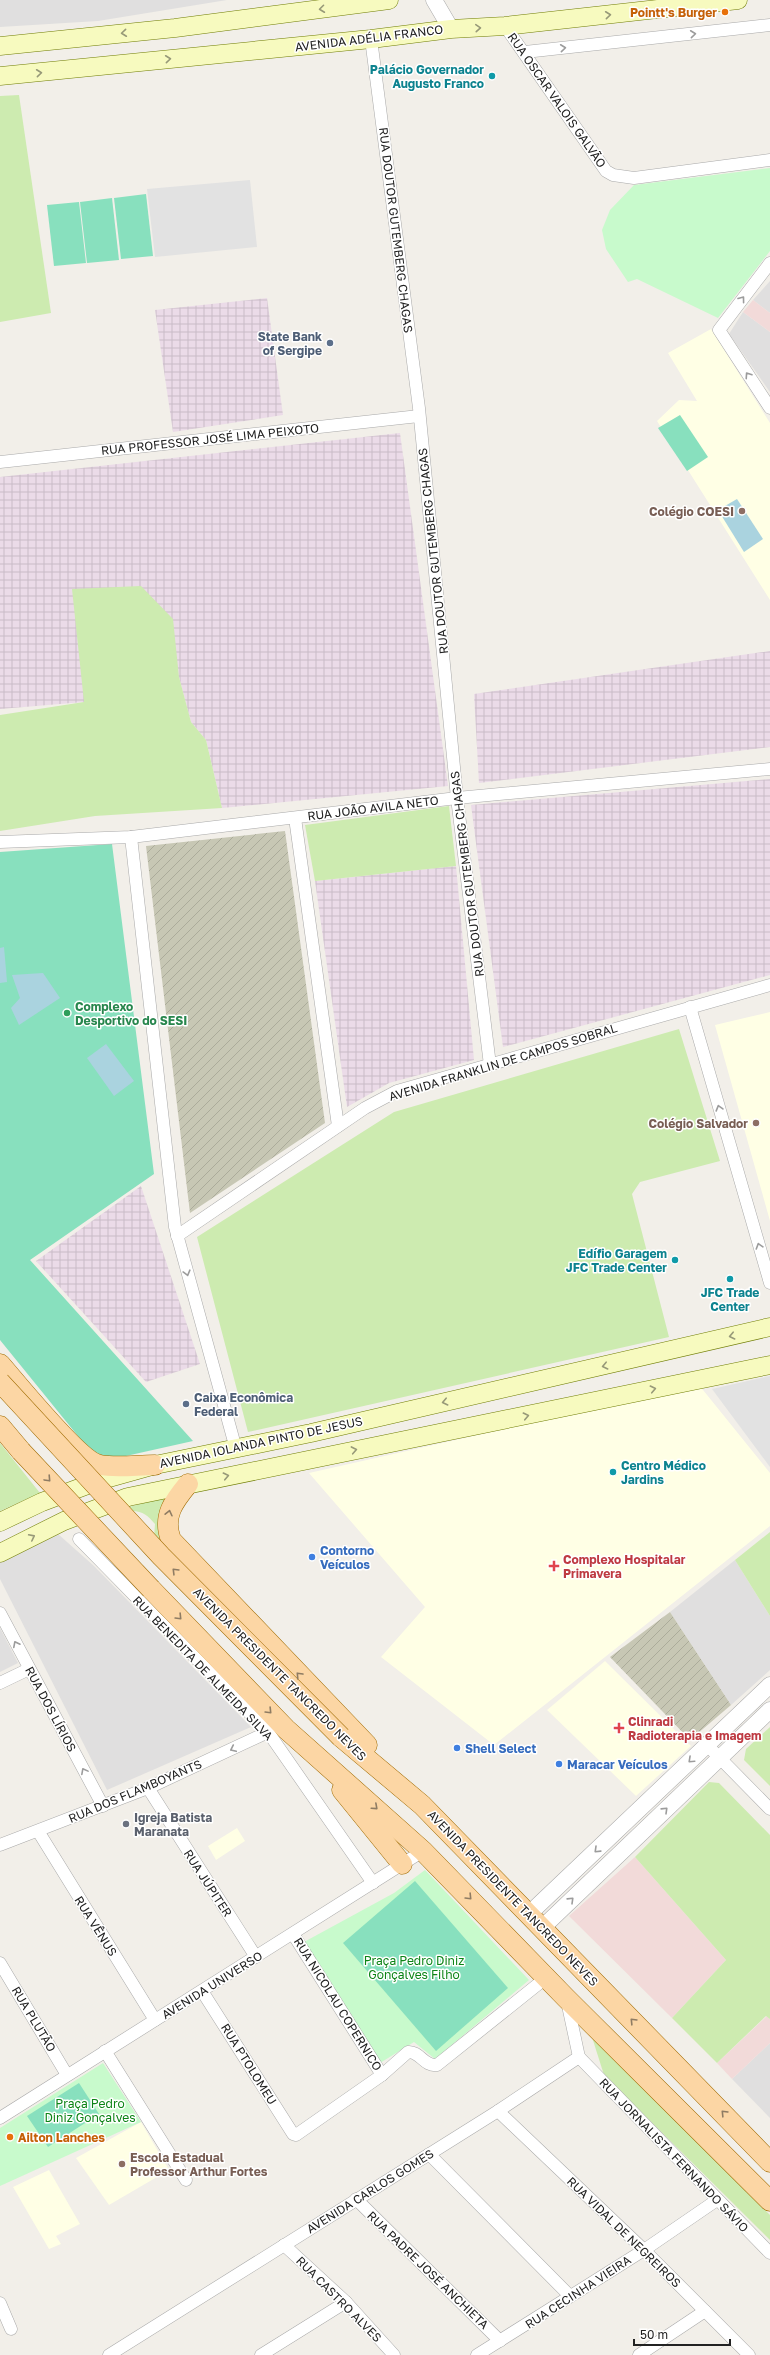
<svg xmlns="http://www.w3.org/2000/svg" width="770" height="2355" font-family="'Golos Text',sans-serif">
<defs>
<pattern id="industrial-grid" width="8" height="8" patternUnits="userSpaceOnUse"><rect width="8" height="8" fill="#ebdbe8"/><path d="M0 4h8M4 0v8" fill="none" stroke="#c9bcc7"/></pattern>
<pattern id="construction-furrows" width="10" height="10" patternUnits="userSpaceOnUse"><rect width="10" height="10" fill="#c7c7b4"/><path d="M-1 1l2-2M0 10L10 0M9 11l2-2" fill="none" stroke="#abab9a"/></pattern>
</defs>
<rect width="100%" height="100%" fill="#f2efe9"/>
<g fill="#e0dfdf">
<path d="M0 0H227L98 21 0 27Z"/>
<path d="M770 281V313L753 300Z"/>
<path d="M743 312 770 332V392L729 334Z"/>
<path d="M58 1534 94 1566 251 1727 107 1790 0 1579V1561Z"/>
<path d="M735 1560 770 1616V1670L731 1705 670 1612Z"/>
<path d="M0 1628 18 1663 0 1672Z"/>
<path d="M770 2043V2118L732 2079Z"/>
</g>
<g fill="#f2dad9">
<path d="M753 300 770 313V332L743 312Z"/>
<path d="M635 1857 726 1960 672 2018 569 1916Z"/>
<path d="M767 2016 770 2019V2043L732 2079 717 2063Z"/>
</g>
<g fill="url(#industrial-grid)">
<path d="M267 298 283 415 173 432 155 310Z"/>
<path d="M400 433 448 786 222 808 206 740 191 722 179 677 84 702 0 709V477Z"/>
<path d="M770 651V747L479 783 474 694Z"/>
<path d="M770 779V975L503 1047 471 805Z"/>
<path d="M456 866 474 1060 389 1083 347 1107 315 881Z"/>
<path d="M141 1186 200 1364 146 1382 36 1261Z"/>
</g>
<g fill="#ffffe5">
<path d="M711 329 770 423V600L657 421 679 400 697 401 668 353Z"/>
<path d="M770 1012V1221L715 1025Z"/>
<path d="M699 1385 770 1473V1526L494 1745 381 1657 425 1607 309 1473Z"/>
<path d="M605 1661 691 1746 636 1796 547 1710Z"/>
<path d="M237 1828 245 1841 216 1860 208 1846Z"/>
<path d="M141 2122 169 2170 109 2205 76 2158Z"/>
<path d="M49 2170 80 2224 56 2236 61 2244 49 2249 13 2187Z"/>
</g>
<g fill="url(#construction-furrows)">
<path d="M285 831 325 1123 190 1213 146 846Z"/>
<path d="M670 1612 731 1705 690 1740 610 1657Z"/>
</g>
<g fill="#cdebb0">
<path d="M19 95 51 313 0 322V96Z"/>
<path d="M141 586 173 619 179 677 191 722 206 740 222 808 95 816 0 831V715L84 702 72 589Z"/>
<path d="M449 806 456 866 315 881 305 825Z"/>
<path d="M679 1029 720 1161 640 1182 632 1194 669 1337 248 1432 197 1237 394 1112Z"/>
<path d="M0 1443 40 1493 0 1511Z"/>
<path d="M170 1496 163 1537 160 1543 154 1537 155 1524C148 1516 143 1511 132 1511L129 1507Z"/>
<path d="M770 1532V1616L735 1560Z"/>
<path d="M770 1727V1786L744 1760 746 1749Z"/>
<path d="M709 1782 719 1783 770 1835V2019L766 2016 717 2063 672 2018 726 1960 635 1857Z"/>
<path d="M591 2034 770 2215V2240L604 2075Z"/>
</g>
<g fill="#c8facc">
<path d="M770 168V251L718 318 637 279 628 282 606 249 602 230 610 210 634 185Z"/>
<path d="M425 1870 529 1980 435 2059 414 2042 380 2063 304 1942 394 1893Z"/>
<path d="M103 2063 141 2122 0 2186V2128Z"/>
</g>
<g fill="#88e0be">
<path d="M146 194 153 256 121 259 114 198Z"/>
<path d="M112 198 119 260 87 263 80 202Z"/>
<path d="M79 202 86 263 54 266 47 205Z"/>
<path d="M680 415 708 457 687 471 658 428Z"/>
<path d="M112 844 154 1174 30 1260 193 1441 99 1462 0 1340V852Z"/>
<path d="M415 1881 508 1988 436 2051 343 1943Z"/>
<path d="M79 2083 99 2114 48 2147 27 2116Z"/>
</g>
<g fill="#e2e2e2">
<path d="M250 180 257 247 155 257 147 189Z"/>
<path d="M770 1376V1467L712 1389Z"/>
</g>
<g fill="#aad3df">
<path d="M737 499 763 539 744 552 718 510Z"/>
<path d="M4 947 7 982 0 983V948Z"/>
<path d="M43 973 60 998 19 1025 11 1008 20 998 12 975Z"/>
<path d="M106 1044 134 1081 114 1096 87 1058Z"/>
</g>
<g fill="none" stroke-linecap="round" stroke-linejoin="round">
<g stroke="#a9a9a9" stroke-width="13">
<g id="minor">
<path d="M505 26 606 171 613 175 634 178 770 160"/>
<path d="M371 39 419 408 457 798 490 1065"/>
<path d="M525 52 770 25"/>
<path d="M770 263 719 330 770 408"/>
<path d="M0 462 419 416"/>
<path d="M295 818 338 1126"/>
<path d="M131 837 175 1227 236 1449"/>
<path d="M0 842 131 837 457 798 770 769"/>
<path d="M690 1007 770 1283"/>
<path d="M177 1236 365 1108 397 1091 770 985"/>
<path d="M79 1539 268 1732 373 1883"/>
<path d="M0 1613 103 1806"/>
<path d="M0 1683 29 1669"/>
<path d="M707 1745 770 1809"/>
<path d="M148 1788 256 1957"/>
<path d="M38 1831 155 2020"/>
<path d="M0 1845 148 1788 268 1732"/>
<path d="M293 1934 382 2075"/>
<path d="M0 1963 67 2075"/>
<path d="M202 1991 293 2134 296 2135 382 2075 408 2052C420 2051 424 2067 437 2065L547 1977"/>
<path d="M567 2001 579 2057"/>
<path d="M105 2051 186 2180"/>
<path d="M579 2057 770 2253"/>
<path d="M498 2111 644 2250 749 2355"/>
<path d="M0 2118 423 1851"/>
<path d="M429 2154 570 2296"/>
<path d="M356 2199 500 2341"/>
<path d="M284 2245 346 2302 394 2355"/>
<path d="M0 2303 11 2329"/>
<path d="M109 2355 498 2111 579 2057"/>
<path d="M261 2355 346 2302"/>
<path d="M477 2355 644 2250 717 2200"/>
<path d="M639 2355 705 2311"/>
</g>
</g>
<g stroke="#a9a9a9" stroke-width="17">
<g id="tertiary">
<path d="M434 0 451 29"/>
<path d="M529 1914 770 1685"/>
<path d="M543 1927 770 1710"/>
</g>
</g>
<g stroke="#707d05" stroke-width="19">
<g id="secondary">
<path d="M0 46 175 28 389 0"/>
<path d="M0 76 371 39 451 29 505 26 738 0"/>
<path d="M0 1522 42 1502 98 1481 155 1465 311 1433 770 1327"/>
<path d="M0 1553 64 1521 128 1497 770 1365"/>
</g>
</g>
<g stroke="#a06b00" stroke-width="21">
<g id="primary">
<path d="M0 1364C16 1382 80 1462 100 1465 117 1468 137 1465 155 1465"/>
<path d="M0 1426 21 1451"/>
<path d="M188 1484C174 1501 162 1516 171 1540L367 1745"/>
<path d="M151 1589 286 1729 423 1851 566 1998 770 2201"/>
<path d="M341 1737 422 1805 770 2162"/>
<path d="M342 1790 402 1864"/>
</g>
</g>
<use href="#minor" stroke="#fff" stroke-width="12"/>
<use href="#tertiary" stroke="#fff" stroke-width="16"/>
<use href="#secondary" stroke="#f7fabf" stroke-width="18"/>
<use href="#primary" stroke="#fcd6a4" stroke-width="20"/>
<g stroke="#a06b00" stroke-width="21" stroke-linecap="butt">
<g id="primary-bridge">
<path d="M0 1382 161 1556 341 1737"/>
<path d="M21 1451 151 1589"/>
</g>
</g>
<use href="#primary-bridge" stroke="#fcd6a4" stroke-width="20"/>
</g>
<defs><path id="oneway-chevron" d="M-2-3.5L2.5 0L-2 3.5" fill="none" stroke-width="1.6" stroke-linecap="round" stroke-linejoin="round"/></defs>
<g stroke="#979978">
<use href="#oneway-chevron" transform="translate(322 9) rotate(173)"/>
<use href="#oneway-chevron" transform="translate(608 15) rotate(-6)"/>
<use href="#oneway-chevron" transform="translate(478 28) rotate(-4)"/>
<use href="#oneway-chevron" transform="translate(124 33) rotate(174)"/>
<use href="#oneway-chevron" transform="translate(168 59) rotate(-6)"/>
<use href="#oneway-chevron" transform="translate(39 73) rotate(-6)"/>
<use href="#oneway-chevron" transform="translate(732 1336) rotate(167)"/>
<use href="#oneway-chevron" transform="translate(605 1366) rotate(167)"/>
<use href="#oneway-chevron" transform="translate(653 1389) rotate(-12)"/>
<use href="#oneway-chevron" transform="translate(445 1402) rotate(167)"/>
<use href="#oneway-chevron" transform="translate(526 1416) rotate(-12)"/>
<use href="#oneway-chevron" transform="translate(354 1450) rotate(-11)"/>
<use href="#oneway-chevron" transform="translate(226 1476) rotate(-12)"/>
<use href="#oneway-chevron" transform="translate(32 1537) rotate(-27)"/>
</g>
<g stroke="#9c9c9c">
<use href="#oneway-chevron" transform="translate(693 34) rotate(-6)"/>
<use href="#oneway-chevron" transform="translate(563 48) rotate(-6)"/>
<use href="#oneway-chevron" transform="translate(742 299) rotate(-53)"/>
<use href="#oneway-chevron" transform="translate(748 375) rotate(-124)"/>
<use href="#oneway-chevron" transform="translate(719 1108) rotate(-106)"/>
<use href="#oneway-chevron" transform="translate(759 1246) rotate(-107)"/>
<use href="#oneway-chevron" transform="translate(187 1273) rotate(75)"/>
<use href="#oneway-chevron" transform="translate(16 1644) rotate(-117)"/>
<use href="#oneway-chevron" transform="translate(233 1749) rotate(155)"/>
<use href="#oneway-chevron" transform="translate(691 1760) rotate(137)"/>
<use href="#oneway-chevron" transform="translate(84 1771) rotate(-118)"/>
<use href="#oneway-chevron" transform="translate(665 1810) rotate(-44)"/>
<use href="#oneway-chevron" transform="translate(597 1850) rotate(136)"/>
<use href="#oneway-chevron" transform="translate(571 1900) rotate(-44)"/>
</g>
<g stroke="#8f7c63">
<use href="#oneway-chevron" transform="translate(48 1479) rotate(47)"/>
<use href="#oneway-chevron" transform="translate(169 1513) rotate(-77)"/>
<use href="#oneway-chevron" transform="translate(175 1571) rotate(-135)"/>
<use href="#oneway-chevron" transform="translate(179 1617) rotate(46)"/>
<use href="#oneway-chevron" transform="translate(299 1675) rotate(-133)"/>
<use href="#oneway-chevron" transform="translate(269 1711) rotate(46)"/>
<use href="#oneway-chevron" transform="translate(375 1807) rotate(42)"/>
<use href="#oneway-chevron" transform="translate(469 1897) rotate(46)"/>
<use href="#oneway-chevron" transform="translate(633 2021) rotate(-134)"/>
<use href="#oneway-chevron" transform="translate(724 2113) rotate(-134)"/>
</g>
<g fill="#e8710a" stroke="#fff" stroke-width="1.5">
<circle cx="725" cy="12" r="4"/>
<circle cx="10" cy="2137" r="4"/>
</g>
<g fill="#0f9aa8" stroke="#fff" stroke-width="1.5">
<circle cx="492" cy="76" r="4"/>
<circle cx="675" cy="1260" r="4"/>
<circle cx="730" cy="1279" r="4"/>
<circle cx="613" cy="1472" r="4"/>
</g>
<g fill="#5c6f8a" stroke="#fff" stroke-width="1.5">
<circle cx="330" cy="343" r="4"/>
<circle cx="186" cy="1404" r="4"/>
</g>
<g fill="#8d6e63" stroke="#fff" stroke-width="1.5">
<circle cx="742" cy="511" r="4"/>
<circle cx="756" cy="1123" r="4"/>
<circle cx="122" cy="2164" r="4"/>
</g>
<circle fill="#2e9e5b" stroke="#fff" stroke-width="1.5" cx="67" cy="1013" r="4"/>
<g fill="#3f7fe0" stroke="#fff" stroke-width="1.5">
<circle cx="312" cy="1557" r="4"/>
<circle cx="457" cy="1748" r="4"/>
<circle cx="559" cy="1764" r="4"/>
</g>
<g fill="#e0444e" stroke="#fff" stroke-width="1.5">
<path d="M552 1560h4v4h4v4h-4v4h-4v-4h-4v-4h4z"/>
<path d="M617 1722h4v4h4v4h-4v4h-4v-4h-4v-4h4z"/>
</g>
<circle fill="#6b7280" stroke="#fff" stroke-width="1.5" cx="126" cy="1824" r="4"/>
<g text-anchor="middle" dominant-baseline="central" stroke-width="3" stroke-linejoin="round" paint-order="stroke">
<g font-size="12" font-weight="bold" fill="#c56008" stroke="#fff" text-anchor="end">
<text x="717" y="12">Pointt's Burger</text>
<text x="18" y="2137" text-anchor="start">Ailton Lanches</text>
</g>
<g font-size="12" fill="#222" stroke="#fff">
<text transform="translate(369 38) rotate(-7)">AVENIDA ADÉLIA FRANCO</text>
<text transform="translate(557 100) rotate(55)">RUA OSCAR VALOIS GALVÃO</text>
<text transform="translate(396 230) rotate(83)">RUA DOUTOR GUTEMBERG CHAGAS</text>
<text transform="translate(210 439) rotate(-6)">RUA PROFESSOR JOSÉ LIMA PEIXOTO</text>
<text transform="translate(433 551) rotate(-96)">RUA DOUTOR GUTEMBERG CHAGAS</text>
<text transform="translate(373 808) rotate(-7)">RUA JOÃO AVILA NETO</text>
<text transform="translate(467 874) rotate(-97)">RUA DOUTOR GUTEMBERG CHAGAS</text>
<text transform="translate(503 1062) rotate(-17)">AVENIDA FRANKLIN DE CAMPOS SOBRAL</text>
<text transform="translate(261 1442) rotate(-12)">AVENIDA IOLANDA PINTO DE JESUS</text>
<text transform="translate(203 1668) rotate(46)">RUA BENEDITA DE ALMEIDA SILVA</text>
<text transform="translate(280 1674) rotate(45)">AVENIDA PRESIDENTE TANCREDO NEVES</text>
<text transform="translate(51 1709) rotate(62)">RUA DOS LÍRIOS</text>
<text transform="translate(135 1791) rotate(-23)">RUA DOS FLAMBOYANTS</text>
<text transform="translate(208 1883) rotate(57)">RUA JÚPITER</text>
<text transform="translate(513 1898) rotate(46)">AVENIDA PRESIDENTE TANCREDO NEVES</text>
<text transform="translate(96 1926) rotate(58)">RUA VÊNUS</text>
<text transform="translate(212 1985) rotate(-32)">AVENIDA UNIVERSO</text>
<text transform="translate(338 2004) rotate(58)">RUA NICOLAU COPERNICO</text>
<text transform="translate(34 2019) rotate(59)">RUA PLUTÃO</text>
<text transform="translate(249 2064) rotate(58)">RUA PTOLOMEU</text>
<text transform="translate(674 2155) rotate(46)">RUA JORNALISTA FERNANDO SÁVIO</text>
<text transform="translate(370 2191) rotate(-32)">AVENIDA CARLOS GOMES</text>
<text transform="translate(624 2232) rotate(44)">RUA VIDAL DE NEGREIROS</text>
<text transform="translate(428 2270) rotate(44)">RUA PADRE JOSÉ ANCHIETA</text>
<text transform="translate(578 2292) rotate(-33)">RUA CECINHA VIEIRA</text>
<text transform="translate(339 2299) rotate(45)">RUA CASTRO ALVES</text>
</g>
<g font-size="12" font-weight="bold" fill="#0d838f" stroke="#fff" text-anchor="end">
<text x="484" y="69">Palácio Governador<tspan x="484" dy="14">Augusto Franco</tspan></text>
<text x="667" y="1253">Edífio Garagem<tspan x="667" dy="14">JFC Trade Center</tspan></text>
<text x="730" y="1292" text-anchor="middle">JFC Trade<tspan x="730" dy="14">Center</tspan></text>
<text x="621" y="1465" text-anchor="start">Centro Médico<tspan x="621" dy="14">Jardins</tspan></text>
</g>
<g font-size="12" font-weight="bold" fill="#4e5e75" stroke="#fff" text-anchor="end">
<text x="322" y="336">State Bank<tspan x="322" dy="14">of Sergipe</tspan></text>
<text x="194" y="1397" text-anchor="start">Caixa Econômica<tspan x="194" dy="14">Federal</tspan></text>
</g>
<g font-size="12" font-weight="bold" fill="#785e54" stroke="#fff" text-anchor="end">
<text x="734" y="511">Colégio COESI</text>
<text x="748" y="1123">Colégio Salvador</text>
<text x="130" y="2157" text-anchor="start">Escola Estadual<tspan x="130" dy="14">Professor Arthur Fortes</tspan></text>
</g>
<g font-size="12" font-weight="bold" fill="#27864d" stroke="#fff" text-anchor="start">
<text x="75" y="1006">Complexo<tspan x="75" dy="14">Desportivo do SESI</tspan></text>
</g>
<g font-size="12" font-weight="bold" fill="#366cbe" stroke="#fff" text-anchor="start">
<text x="320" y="1550">Contorno<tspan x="320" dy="14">Veículos</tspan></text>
<text x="465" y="1748">Shell Select</text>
<text x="567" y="1764">Maracar Veículos</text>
</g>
<g font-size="12" font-weight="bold" fill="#be3a42" stroke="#fff" text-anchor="start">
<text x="563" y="1559">Complexo Hospitalar<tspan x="563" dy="14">Primavera</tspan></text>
<text x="628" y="1721">Clinradi<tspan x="628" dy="14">Radioterapia e Imagem</tspan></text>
</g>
<g font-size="12" font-weight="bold" fill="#5b616d" stroke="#fff" text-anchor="start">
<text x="134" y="1817">Igreja Batista<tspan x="134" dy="14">Maranata</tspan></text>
</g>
<g font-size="12" fill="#0c8416" stroke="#fff">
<text x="414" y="1960">Praça Pedro Diniz<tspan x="414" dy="14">Gonçalves Filho</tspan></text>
<text x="90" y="2103">Praça Pedro<tspan x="90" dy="14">Diniz Gonçalves</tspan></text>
</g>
</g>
<path d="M634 2339v6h96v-6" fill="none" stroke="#222222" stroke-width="2"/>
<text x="640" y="2339" font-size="12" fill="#222222" stroke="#ffffff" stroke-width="3" paint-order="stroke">50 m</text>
</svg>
